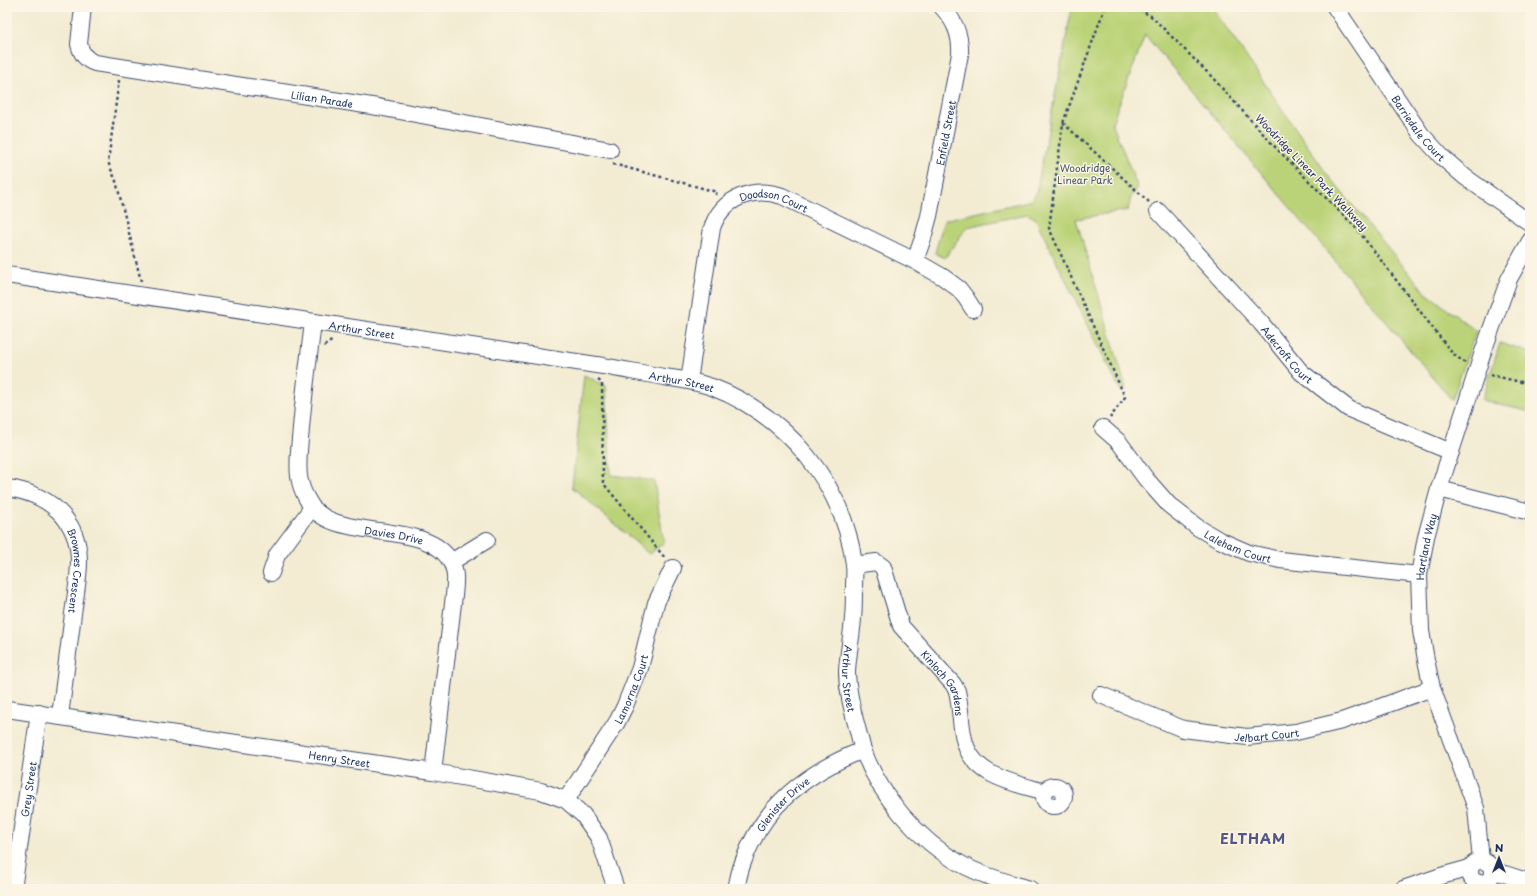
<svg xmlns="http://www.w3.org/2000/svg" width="1537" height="896" font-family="'Playpen Sans',sans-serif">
<rect width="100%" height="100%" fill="#fcf5e5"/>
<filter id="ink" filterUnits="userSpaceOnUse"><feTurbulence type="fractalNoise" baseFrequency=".025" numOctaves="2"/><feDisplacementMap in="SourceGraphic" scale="8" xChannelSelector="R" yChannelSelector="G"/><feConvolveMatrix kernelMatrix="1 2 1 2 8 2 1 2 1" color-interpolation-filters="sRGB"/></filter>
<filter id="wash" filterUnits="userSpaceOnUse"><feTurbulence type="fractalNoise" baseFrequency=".012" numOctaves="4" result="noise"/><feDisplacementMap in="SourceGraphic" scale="16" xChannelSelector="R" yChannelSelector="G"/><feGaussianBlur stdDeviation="0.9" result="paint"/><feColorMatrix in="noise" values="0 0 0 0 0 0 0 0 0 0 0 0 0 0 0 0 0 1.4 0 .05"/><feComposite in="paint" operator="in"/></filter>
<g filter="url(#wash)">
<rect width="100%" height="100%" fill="#f3ecd3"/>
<g fill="#bbd378" stroke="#6b816b">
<path d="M1072 7H1212L1329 177 1425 292 1476 331 1452 400 1145 35 1112 123 1138 188 1131 197 1128 210 1076 219 1126 388 1120 390 1035 218 1027 214 967 227 945 258 935 253 944 220 1029 201 1036 194Z"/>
<path d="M1500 343 1530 353V412L1482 400Z"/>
<path d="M584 375 606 386 611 475 654 481 664 543 649 554 572 487Z"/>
</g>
</g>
<g filter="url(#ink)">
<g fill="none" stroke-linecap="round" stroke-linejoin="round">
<g stroke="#3b4b70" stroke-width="18">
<g id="minor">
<path id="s1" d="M83 7 79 44C81 53 86 60 95 63L378 107 610 150"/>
<path id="s2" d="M1335 7 1421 134 1442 157 1465 177 1530 223"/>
<path id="s3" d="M1158 211 1261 323 1301 372 1349 409 1451 452"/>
<path id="s4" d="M915 261 923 238 929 216 960 54C961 35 955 21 942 7"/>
<path id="s5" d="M7 275 603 366C623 370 644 373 664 377 680 379 697 382 712 387 787 416 844 484 854 564 855 571 854 580 854 587 854 597 854 608 853 618 852 635 848 653 847 671 847 688 851 704 855 720 858 730 860 740 863 750 880 796 918 840 961 864 983 876 1007 882 1030 889"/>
<path id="s6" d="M313 322C309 357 304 392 301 428 300 443 297 460 299 476 300 484 303 492 307 499 328 546 426 516 451 562 457 572 455 585 454 595L433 772"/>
<path id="s7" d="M689 381 712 228C722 198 753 186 782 196L915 261 943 277 959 289 966 298 973 309"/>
<path id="s8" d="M1103 428 1119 442 1146 479 1169 505 1197 527 1219 540 1249 553 1280 560 1419 575"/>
<path id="s9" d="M7 488C46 493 79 518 79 561 79 581 74 602 72 622 68 653 64 685 60 716"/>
<path d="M1439 489 1530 512"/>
<path d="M451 562 487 540"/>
<path id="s10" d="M854 565 876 562 883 567 901 626 953 684 957 691C961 708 960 726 965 743 975 777 1015 783 1045 792"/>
<path d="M271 573 277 555 311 509"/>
<path id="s11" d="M1101 695 1183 729 1247 737 1296 732 1342 721 1432 688"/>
<path id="s12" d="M7 709 433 772 541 791 566 800 583 815 599 838 616 889"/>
<circle cx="1054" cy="796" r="10"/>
<path id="s13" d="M566 800 617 722 625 706 640 668 656 603 673 568"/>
<circle cx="1481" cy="872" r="11"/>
<path id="s14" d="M1481 861 1476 808 1432 688 1426 660 1421 631 1419 575 1426 537 1439 489 1483 352 1509 279 1530 241"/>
<path d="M1492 870 1530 882"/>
<path id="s15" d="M13 889 39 713"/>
<path id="s16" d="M736 889C738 881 739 873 742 865 762 806 807 772 863 750"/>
<path d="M1403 889 1441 876 1470 868"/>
</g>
</g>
<g stroke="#3b4b70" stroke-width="2.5" stroke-dasharray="3 3" stroke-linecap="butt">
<path d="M1105 7 1063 123 1049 228 1125 397 1110 418"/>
<path d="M1134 7 1151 16 1210 75 1276 148 1357 229 1452 353 1465 363"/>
<path d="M119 80 108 162 116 181 141 281"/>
<path d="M1063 123 1149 202"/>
<path d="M613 164 717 192 715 196"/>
<path d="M324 346 333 340"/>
<path d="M1490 375 1530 384"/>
<path d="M598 380 602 383 603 483 665 558"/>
</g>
<use href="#minor" stroke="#fff" stroke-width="16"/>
</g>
</g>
<g text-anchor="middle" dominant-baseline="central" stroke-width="3" stroke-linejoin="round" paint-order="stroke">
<g font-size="10" fill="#1b2f5e" stroke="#fcf5e5">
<text stroke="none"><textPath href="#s1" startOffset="293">Lilian Parade</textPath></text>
<text stroke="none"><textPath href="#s2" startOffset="147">Barriedale Court</textPath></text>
<text stroke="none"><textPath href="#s4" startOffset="132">Enfield Street</textPath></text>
<text transform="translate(1312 172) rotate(46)">Woodridge Linear Park Walkway</text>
<text stroke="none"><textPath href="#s7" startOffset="233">Doodson Court</textPath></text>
<text stroke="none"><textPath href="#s5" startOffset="359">Arthur Street</textPath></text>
<text stroke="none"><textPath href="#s3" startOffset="193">Adecroft Court</textPath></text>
<text stroke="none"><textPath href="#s5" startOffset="683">Arthur Street</textPath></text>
<text stroke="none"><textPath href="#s6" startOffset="277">Davies Drive</textPath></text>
<text stroke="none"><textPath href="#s8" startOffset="183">Laleham Court</textPath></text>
<text stroke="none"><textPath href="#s14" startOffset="324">Hartland Way</textPath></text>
<text stroke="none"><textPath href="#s9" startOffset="122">Brownes Crescent</textPath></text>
<text stroke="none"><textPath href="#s5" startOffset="1067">Arthur Street</textPath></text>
<text stroke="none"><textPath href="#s10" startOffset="165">Kinloch Gardens</textPath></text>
<text stroke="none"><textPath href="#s13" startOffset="129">Lamorna Court</textPath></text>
<text stroke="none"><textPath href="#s11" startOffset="173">Jelbart Court</textPath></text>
<text stroke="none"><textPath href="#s12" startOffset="336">Henry Street</textPath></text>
<text stroke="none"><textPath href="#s15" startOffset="101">Grey Street</textPath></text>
<text stroke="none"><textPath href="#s16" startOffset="99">Glenister Drive</textPath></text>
</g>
<g font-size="10" fill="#435864" stroke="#fcf5e5">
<text x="1085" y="167">Woodridge<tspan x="1085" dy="12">Linear Park</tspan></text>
</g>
<g font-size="14" font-weight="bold" letter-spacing="1" fill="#535787" stroke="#fcf5e5">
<text x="1253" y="838">ELTHAM</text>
</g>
</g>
<rect width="1537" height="896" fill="none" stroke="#fcf5e5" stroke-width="24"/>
<g transform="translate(1499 858)" stroke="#fcf5e5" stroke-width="3" paint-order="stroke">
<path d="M0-3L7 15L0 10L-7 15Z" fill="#1b2f5e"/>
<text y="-6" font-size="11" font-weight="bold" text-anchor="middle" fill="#1b2f5e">N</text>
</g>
</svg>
